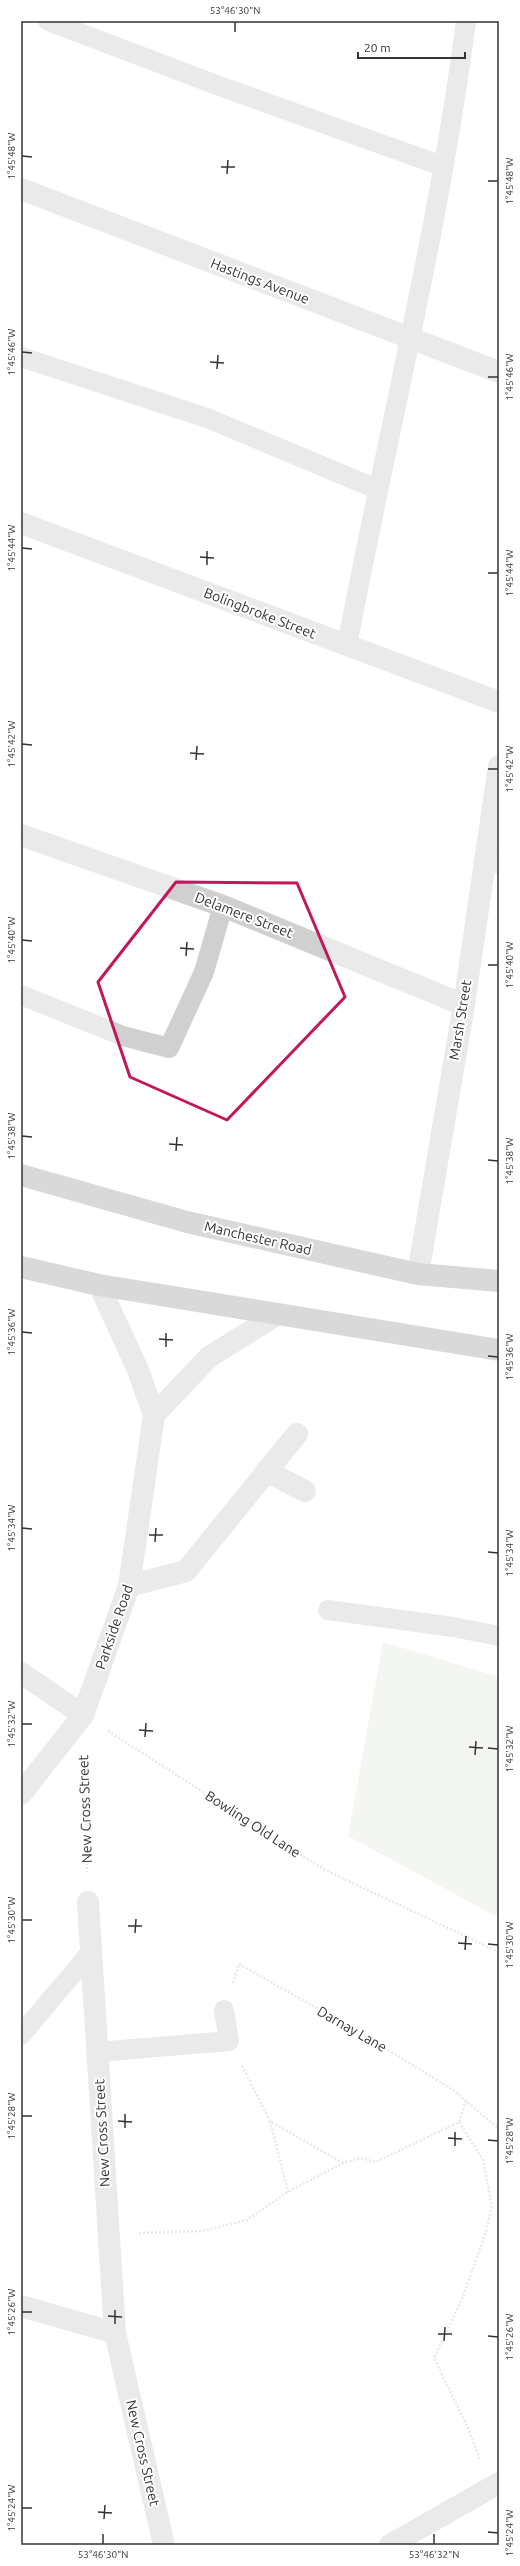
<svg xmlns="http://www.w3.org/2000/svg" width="520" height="2566" font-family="Ubuntu,sans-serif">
<rect width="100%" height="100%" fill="#fff"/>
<path fill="#e6ecdf" d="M383 1642 499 1677V1918L348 1836Z"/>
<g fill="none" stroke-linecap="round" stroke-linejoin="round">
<g stroke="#cdcdcd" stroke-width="2.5" stroke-dasharray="2 2" stroke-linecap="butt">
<path d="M108 1731 325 1870 499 1952"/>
<path d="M84 1763 87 1872"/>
<path d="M233 1983 239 1964 359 2032 453 2090 499 2129"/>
<path d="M242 2066 270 2121 343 2163"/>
<path d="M270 2121 288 2192"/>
<path d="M459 2122 483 2160 492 2207 485 2235 462 2299 434 2358 469 2430 480 2460"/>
<path d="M139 2233 202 2231 247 2220 288 2192 343 2163 360 2158 376 2162 459 2122 466 2101"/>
</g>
<g stroke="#d0d0d0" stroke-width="20">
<path d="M48 21 222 87 442 166"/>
<path d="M21 357 207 418 377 489"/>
<path d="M347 646C386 438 439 231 466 21"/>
<path d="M484 861 499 864"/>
<path d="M21 995 123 1036 169 1048 204 972 223 906"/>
<path d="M328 1610 453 1627 499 1636"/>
<path d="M21 2035 91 1952"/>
<path d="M97 2052 229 2041 224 2010"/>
</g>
<g stroke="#d0d0d0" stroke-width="22">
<path d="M21 189 499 372"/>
<path d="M21 523 499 702"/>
<path d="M21 835 223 906 464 1005"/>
<path d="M418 1274 464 1005 499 766"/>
<path d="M154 1415 209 1357 278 1314"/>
<path d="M266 1471 305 1491"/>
<path d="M129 1586 186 1571 297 1434"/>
<path d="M21 1673 83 1715"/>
<path d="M21 1794 83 1715 129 1586 154 1415 138 1370 99 1285"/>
<path d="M88 1902 115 2333 164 2545"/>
<path d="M21 2306 115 2333"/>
<path d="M390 2545 499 2483"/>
</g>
<g stroke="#ababab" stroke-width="22">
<path d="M21 1175 187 1222 418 1274 499 1281"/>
<path d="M21 1267 99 1285 499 1350"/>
</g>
</g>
<path d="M0 0H520V2566H0ZM176 882 297 883 345 997 227 1120 130 1077 98 982Z" fill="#fff" fill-opacity=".55" fill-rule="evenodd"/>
<path fill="none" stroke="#c2185b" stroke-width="3" stroke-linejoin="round" d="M176 882 297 883 345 997 227 1120 130 1077 98 982Z"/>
<path fill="none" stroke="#333" stroke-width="1.5" d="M235 32V22M22 156 32 157M221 167H235M227 174 228 160M488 181H498M22 352 32 353M210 362 224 363M217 369 218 355M488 377H498M22 548 32 549M200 557 214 558M207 565V551M488 573H498M22 744 32 745M190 753 204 754M196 760 197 746M488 769H498M22 940 32 941M180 948 194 949M186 956 187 942M488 965H498M22 1136 32 1137M169 1144 183 1145M176 1151 177 1137M488 1160 498 1161M22 1332 32 1333M159 1339 173 1340M166 1347V1333M488 1356 498 1357M22 1528 32 1529M149 1535H163M155 1542 156 1528M488 1552 498 1553M22 1724H32M139 1730 153 1731M145 1737 146 1723M469 1747 483 1748M488 1748 498 1749M475 1755 476 1741M22 1920H32M128 1926H142M135 1933 136 1919M458 1943 472 1944M488 1944 498 1945M465 1950 466 1936M22 2116H32M118 2121 132 2122M125 2128V2114M448 2138 462 2139M488 2140 498 2141M455 2146V2132M22 2312H32M108 2316 122 2317M115 2324V2310M438 2334H452M488 2336 498 2337M444 2341 445 2327M22 2508H32M98 2512 112 2513M104 2519 105 2505M488 2532 498 2533M103 2544V2534M434 2544V2534"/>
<g text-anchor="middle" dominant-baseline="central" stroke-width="4" stroke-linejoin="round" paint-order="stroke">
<g font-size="14" fill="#333" stroke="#fff">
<text transform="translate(260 281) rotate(21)">Hastings Avenue</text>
<text transform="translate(260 613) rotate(21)">Bolingbroke Street</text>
<text transform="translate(244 915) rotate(21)">Delamere Street</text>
<text transform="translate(460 1020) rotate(-81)">Marsh Street</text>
<text transform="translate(258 1238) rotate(13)">Manchester Road</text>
<text transform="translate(114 1627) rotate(-71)">Parkside Road</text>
<text transform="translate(85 1809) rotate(-92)">New Cross Street</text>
<text transform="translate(253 1824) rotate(33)">Bowling Old Lane</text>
<text transform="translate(352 2029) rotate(30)">Darnay Lane</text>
<text transform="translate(102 2133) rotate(-93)">New Cross Street</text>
<text transform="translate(143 2453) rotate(77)">New Cross Street</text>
</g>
</g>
<rect width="520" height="2566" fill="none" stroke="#ffffff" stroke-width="44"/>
<path d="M358 52v6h107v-6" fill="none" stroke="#333333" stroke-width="2"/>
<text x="364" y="52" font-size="12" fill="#333333" stroke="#ffffff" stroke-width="3" paint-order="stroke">20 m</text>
<rect x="22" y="22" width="476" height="2522" fill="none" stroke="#333" stroke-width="1.5"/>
<g font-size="10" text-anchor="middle" fill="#333">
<text x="235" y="14">53°46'30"N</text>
<text transform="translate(11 156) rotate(-90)" y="4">1°45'48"W</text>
<text transform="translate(509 181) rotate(-90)" y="4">1°45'48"W</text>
<text transform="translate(11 352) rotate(-90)" y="4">1°45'46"W</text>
<text transform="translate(509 377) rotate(-90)" y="4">1°45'46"W</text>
<text transform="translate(11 548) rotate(-90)" y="4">1°45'44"W</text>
<text transform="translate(509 573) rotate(-90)" y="4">1°45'44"W</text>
<text transform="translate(11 744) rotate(-90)" y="4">1°45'42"W</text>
<text transform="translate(509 769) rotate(-90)" y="4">1°45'42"W</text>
<text transform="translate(11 940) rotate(-90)" y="4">1°45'40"W</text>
<text transform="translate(509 965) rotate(-90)" y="4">1°45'40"W</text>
<text transform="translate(11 1136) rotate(-90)" y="4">1°45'38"W</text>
<text transform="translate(509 1161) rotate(-90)" y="4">1°45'38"W</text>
<text transform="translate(11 1332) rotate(-90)" y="4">1°45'36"W</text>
<text transform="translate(509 1357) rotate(-90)" y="4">1°45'36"W</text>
<text transform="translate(11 1528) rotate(-90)" y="4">1°45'34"W</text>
<text transform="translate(509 1553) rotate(-90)" y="4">1°45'34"W</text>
<text transform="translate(11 1724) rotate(-90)" y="4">1°45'32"W</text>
<text transform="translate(509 1749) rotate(-90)" y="4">1°45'32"W</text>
<text transform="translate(11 1920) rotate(-90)" y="4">1°45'30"W</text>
<text transform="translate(509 1945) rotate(-90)" y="4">1°45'30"W</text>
<text transform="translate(11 2116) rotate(-90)" y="4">1°45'28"W</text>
<text transform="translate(509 2141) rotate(-90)" y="4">1°45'28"W</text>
<text transform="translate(11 2312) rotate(-90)" y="4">1°45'26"W</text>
<text transform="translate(509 2337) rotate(-90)" y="4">1°45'26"W</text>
<text transform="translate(11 2508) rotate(-90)" y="4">1°45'24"W</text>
<text transform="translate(509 2533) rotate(-90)" y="4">1°45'24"W</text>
<text x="103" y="2558">53°46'30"N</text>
<text x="434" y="2558">53°46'32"N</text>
</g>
</svg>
